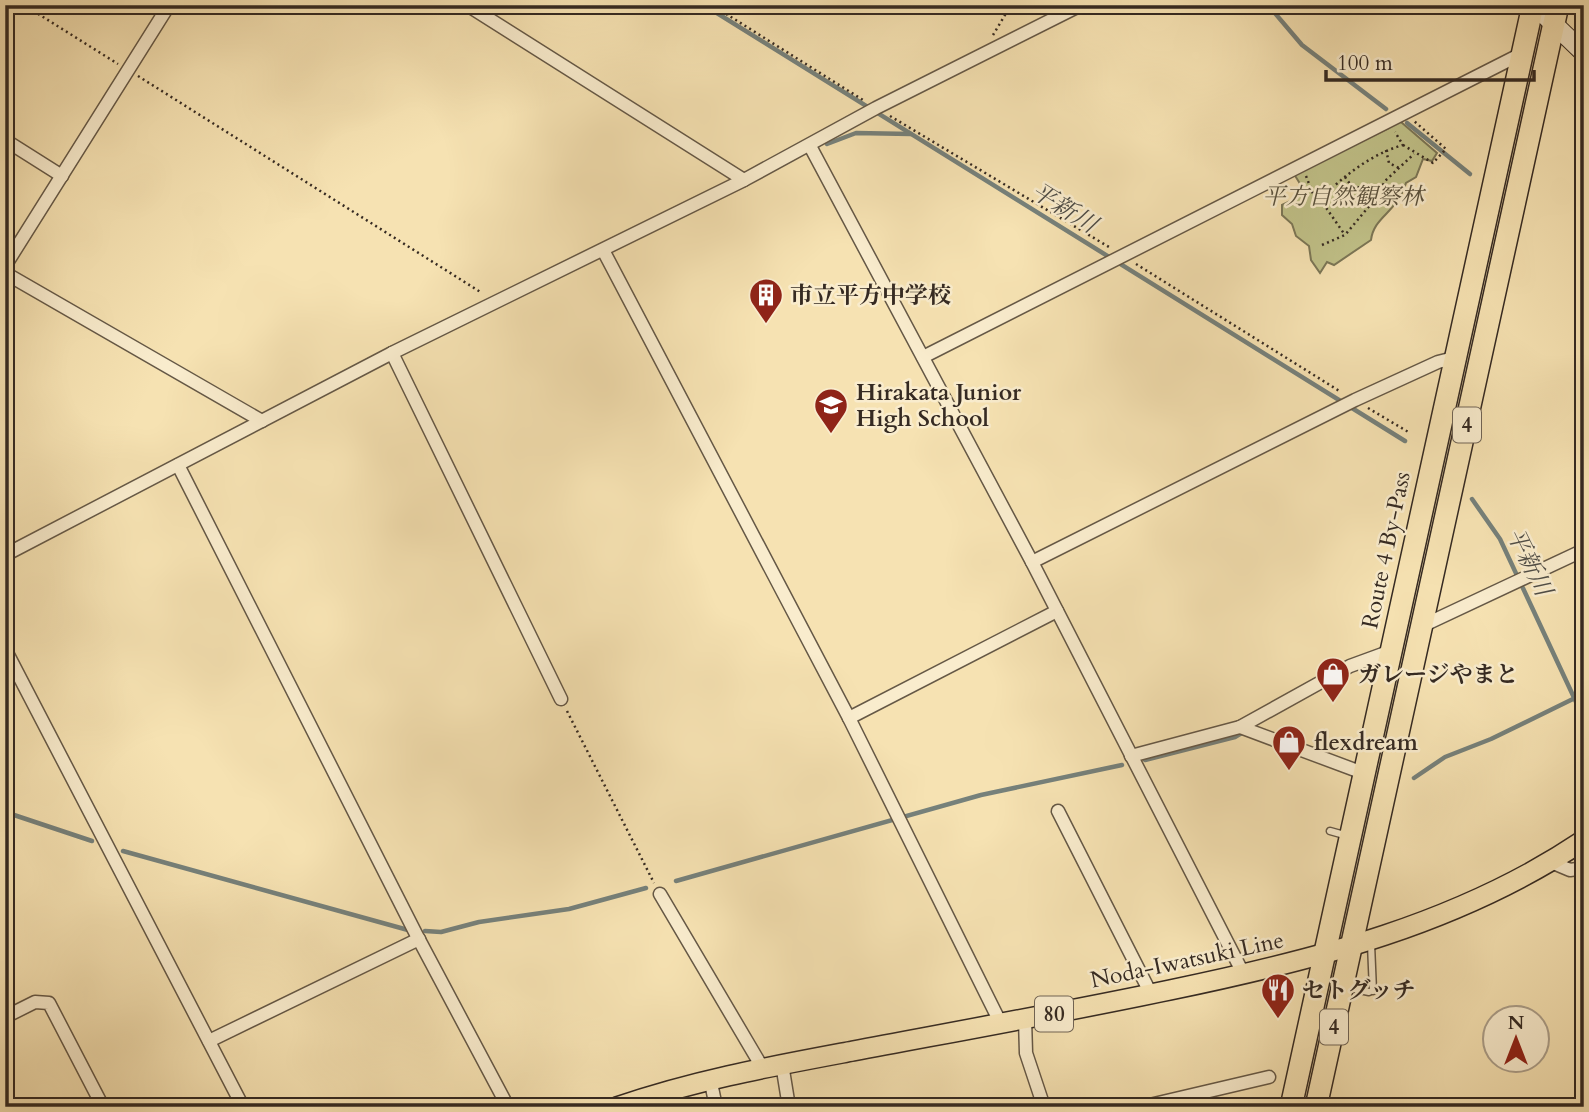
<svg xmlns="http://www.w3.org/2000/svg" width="1589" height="1112" font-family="Cardo,'Noto Serif JP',serif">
<rect width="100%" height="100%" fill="#f6e2b2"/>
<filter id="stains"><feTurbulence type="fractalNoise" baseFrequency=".00286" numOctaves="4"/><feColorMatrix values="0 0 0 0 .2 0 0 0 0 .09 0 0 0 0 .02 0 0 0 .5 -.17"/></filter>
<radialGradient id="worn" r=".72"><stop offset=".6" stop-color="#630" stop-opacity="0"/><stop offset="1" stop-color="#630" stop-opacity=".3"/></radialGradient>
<path fill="#c1c289" stroke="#7b7656" stroke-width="2" d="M1394 122H1401L1437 153 1432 161 1423 159 1416 177 1406 183C1397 213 1374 216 1371 240L1334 265 1327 262 1320 273 1311 260 1309 246 1296 236 1292 224 1282 215V205L1297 198 1302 187 1294 174 1389 128Z"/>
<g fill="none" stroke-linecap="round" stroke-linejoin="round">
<g stroke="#76817b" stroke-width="4.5">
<path d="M704 5 1405 441"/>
<path d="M1268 5 1302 45 1386 109"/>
<path d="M1407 123 1470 174"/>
<path d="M827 144 856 133 911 134"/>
<path d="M1472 499 1500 539 1584 719"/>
<path d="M1145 760 1235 737 1245 731"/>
<path d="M1414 778 1445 757 1491 739 1575 698"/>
<path d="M5 812 92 841"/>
<path d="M123 851 408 930"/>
<path d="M676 881 981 795 1122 765"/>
<path d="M425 931 441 932 479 922 569 909 646 888"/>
</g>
<g stroke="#655846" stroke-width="9">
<g id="lane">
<path d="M1330 831 1348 836"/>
<path d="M1371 944 1373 991"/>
<path d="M1345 987 1369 992"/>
<path d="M1205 1092 1208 1107"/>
</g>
</g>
<g stroke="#655846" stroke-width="15">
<g id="street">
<path d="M467 5 744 180"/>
<path d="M5 140 62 176"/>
<path d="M810 146 1032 562 1244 975"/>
<path d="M603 250 849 718 1001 1024"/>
<path d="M5 266 169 5"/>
<path d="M5 273 262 421"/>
<path d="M392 353 561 699"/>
<path d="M923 357 1523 53"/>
<path d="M178 465 416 934 508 1107"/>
<path d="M5 555 392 353 744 180 876 108 1081 5"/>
<path d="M1032 562 1355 400 1438 362 1454 358"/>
<path d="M1422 626 1584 550"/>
<path d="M5 649 243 1107"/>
<path d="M849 718 1057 611"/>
<path d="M1240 727 1363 773"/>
<path d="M1131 756 1240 727 1350 666 1391 651"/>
<path d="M1058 811 1151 994"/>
<path d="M1551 862 1570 870 1584 868"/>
<path d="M660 894 762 1067"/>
<path d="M5 1017 35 1002 49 1003 103 1107"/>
<path d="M1025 1019 1026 1053 1044 1107"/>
<path d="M209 1041 419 939"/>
<path d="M782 1064 789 1107"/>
<path d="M710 1078 716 1107"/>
<path d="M1141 1107 1269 1077"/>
</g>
</g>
<g stroke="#352a22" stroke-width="20">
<path id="secondary" d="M1534 5 1584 53"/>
</g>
<g stroke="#352a22" stroke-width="22">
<path id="primary" d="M617 1107C695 1080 773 1066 853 1051 959 1031 1065 1012 1170 990 1315 960 1459 924 1584 840"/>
</g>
<g stroke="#352a22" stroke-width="24">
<g id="highway">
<path d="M1291 1107 1533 5"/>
<path d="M1316 1107 1558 5"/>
</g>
</g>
<g stroke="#352a22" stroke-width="2.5" stroke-dasharray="2 3.5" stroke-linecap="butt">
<path d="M24 5 118 64"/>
<path d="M712 5 863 100"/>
<path d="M727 15 732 5"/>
<path d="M993 35 1011 5"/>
<path d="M138 76 482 293"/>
<path d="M890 116 1109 247"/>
<path d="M1403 145 1433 163 1446 149 1414 121"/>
<path d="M1386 150 1389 163 1399 168"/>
<path d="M1306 176 1313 194 1320 199C1344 176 1371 154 1403 145L1395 132"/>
<path d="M1345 177 1350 184 1363 189 1367 209"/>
<path d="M1320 199 1345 235"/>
<path d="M1322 245 1345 235 1376 198 1385 181 1414 154"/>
<path d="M1136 264 1341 392"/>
<path d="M1368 408 1410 433"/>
<path d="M567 711 654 883"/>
</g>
<use href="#lane" stroke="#f9eccd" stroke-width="6"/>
<use href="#street" stroke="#f9eccd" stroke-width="12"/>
<use href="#secondary" stroke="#f9eccd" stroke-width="18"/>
<use href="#primary" stroke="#f6e2b2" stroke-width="19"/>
<use href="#highway" stroke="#f6e2b2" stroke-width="21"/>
</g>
<defs>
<g id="building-pin" transform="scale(1.75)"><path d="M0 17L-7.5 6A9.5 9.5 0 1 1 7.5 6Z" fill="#8f2418" stroke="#f9eccd"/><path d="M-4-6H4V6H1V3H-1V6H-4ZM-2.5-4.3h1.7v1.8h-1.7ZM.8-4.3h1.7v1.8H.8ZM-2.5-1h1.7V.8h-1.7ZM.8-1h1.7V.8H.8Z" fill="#fff"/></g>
<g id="school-pin" transform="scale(1.75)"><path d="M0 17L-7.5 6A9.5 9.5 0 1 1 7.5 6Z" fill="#8f2418" stroke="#f9eccd"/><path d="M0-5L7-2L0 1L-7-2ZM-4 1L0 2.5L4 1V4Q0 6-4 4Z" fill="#fff"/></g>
<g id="shop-pin" transform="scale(1.75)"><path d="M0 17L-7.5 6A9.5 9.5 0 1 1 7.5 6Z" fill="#8f2418" stroke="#f9eccd"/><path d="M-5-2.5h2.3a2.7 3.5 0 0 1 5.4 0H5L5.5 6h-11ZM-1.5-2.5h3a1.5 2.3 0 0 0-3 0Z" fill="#fff"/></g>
<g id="restaurant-pin" transform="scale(1.75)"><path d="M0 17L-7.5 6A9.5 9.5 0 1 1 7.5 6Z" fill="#8f2418" stroke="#f9eccd"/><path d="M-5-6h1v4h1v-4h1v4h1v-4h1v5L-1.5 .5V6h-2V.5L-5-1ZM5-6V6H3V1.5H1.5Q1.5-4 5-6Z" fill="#fff"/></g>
</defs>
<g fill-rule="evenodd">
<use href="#building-pin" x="766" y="295"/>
<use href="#school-pin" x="831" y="405"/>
<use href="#shop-pin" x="1333" y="674"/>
<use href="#shop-pin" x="1289" y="742"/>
<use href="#restaurant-pin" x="1278" y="990"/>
</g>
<g text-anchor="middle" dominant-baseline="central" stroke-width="5" stroke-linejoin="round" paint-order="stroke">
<g fill="#f9eccd" stroke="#706455" stroke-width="2">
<rect x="1453" y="407.5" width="28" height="35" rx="5"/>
<rect x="1035" y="996.5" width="38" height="35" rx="5"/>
<rect x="1320" y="1009.5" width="28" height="35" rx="5"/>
</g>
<g font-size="21" font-weight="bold" fill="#352a22">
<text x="1467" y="425">4</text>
<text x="1054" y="1014">80</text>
<text x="1334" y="1027">4</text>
</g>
<g font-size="23" font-style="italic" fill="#58503c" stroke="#f9eccd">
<text x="1343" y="196">平方自然観察林</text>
</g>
<g font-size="23" font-weight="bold" fill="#352a22" stroke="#f9eccd" text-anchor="start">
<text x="790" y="295">市立平方中学校</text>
<text x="856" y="392">Hirakata Junior<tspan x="856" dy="26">High School</tspan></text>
<text x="1358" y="674">ガレージやまと</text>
<text x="1314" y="742">flexdream</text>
<text x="1302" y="990">セトグッチ</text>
</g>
<g font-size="23" fill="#352a22" stroke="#f9eccd">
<text transform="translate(1386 550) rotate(-78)">Route 4 By-Pass</text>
<text transform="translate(1187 960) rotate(-12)">Noda-Iwatsuki Line</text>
</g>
<g font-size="24" font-style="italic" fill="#504e47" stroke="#f9eccd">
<text transform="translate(1064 208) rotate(32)">平新川</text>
<text transform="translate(1529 562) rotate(64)">平新川</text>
</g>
</g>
<rect width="1589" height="1112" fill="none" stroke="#f6e2b2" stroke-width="28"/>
<rect x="7" y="7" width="1575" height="1098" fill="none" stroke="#352a22" stroke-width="3.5"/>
<rect x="14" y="14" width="1561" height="1084" fill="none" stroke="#352a22" stroke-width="2"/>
<g transform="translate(1516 1039)"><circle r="33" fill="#f9eccd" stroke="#ab9e89" stroke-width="2"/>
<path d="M0-5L12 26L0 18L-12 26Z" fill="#8f2418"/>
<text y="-10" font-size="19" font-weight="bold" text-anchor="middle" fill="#352a22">N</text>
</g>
<path d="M1326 70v10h208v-10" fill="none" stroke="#352a22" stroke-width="3.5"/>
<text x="1337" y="70" font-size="21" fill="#352a22" stroke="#f9eccd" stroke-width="5" paint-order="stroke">100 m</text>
<rect width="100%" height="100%" filter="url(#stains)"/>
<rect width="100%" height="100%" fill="url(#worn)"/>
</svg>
